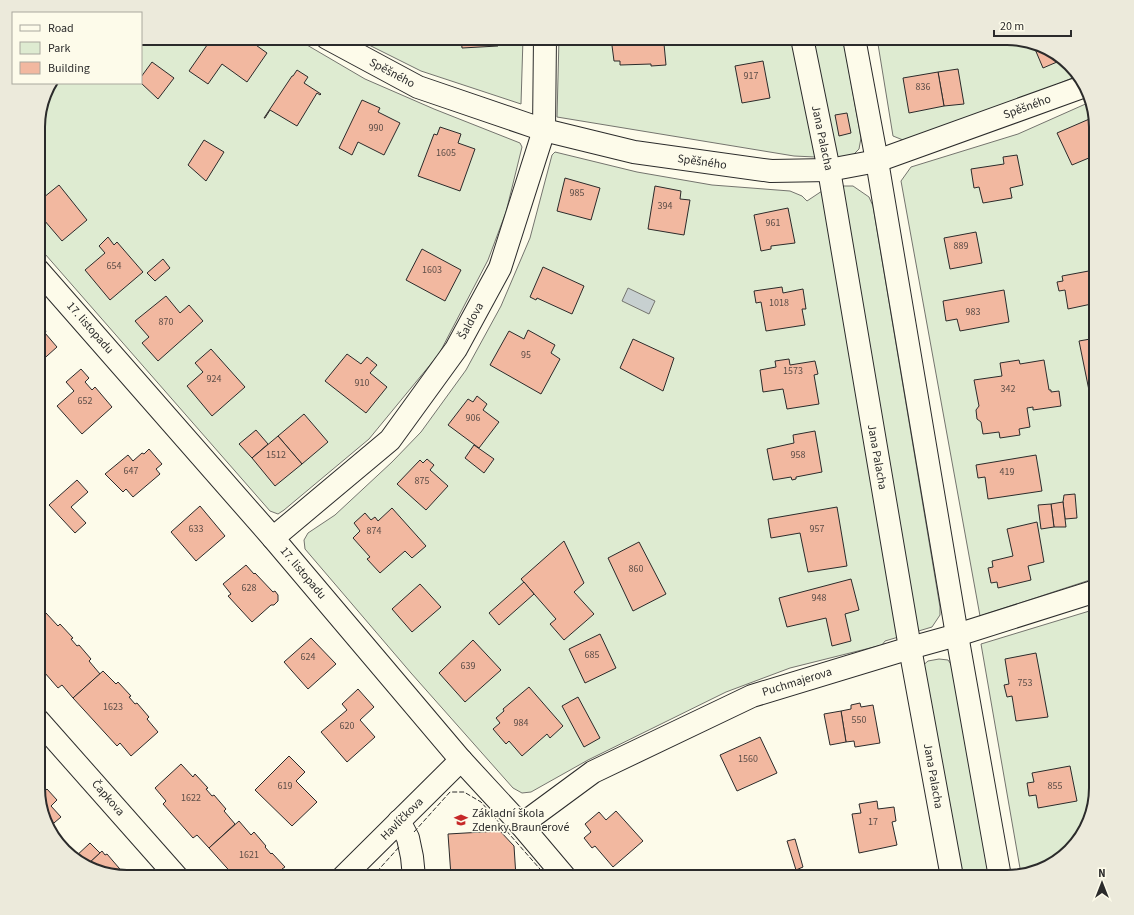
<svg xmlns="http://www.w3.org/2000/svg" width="1134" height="915" font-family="'Source Sans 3',sans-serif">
<rect width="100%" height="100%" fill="#fdfbea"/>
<g fill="#deebd1" stroke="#74746e">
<path d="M141 38H295L365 79 434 109 520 143 522 147 506 212 488 260 439 354 369 439 284 510 278 514 270 511 38 246V121L47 88 51 83H141Z"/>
<path d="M355 38H523L521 104 421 71Z"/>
<path d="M559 38H843L861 138 859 149 853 155 836 158 794 156 557 117Z"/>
<path d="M877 38H1007L1035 43 1065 60 1077 76 1015 102 903 140 893 136Z"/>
<path d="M1090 102 1096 128V578L980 616 901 181 911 167 1018 134Z"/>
<path d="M555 152 637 172 712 185 790 191 802 196 807 201 825 189 843 186H853L869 197 873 206 940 607V615L932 627 885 641 882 645 790 668 726 692 588 760 531 792 522 793 513 788 411 673 305 549 304 540 308 533 335 515 392 462 421 432 466 370 501 306 530 238 552 155Z"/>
<path d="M1096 609V788L1091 816 1074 846 1046 868 1021 874 981 644Z"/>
<path d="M939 659 948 660 955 670 994 877H958L920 668 928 661Z"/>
</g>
<path fill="#c7d0d0" stroke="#74746e" d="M628 288 655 301 649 314 622 301Z"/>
<g fill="#f2b8a0" stroke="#2b2b2b">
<path d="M212 38H246L267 53 247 82 222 64 208 84 189 71Z"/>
<path d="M461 38H498V46L462 48Z"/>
<path d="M611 38H650L651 45 664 44 666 65 651 66V64L620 65V61H614Z"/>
<path d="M1032 42 1035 43 1064 59 1043 68Z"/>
<path d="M763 61 770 98 742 103 735 66Z"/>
<path d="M152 62 174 78 158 99 141 83V77Z"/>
<path d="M958 69 964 104 944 106 938 72Z"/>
<path d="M297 70 308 77 304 83 321 94 320 95 317 93 297 126 270 110 265 118H264L292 76H293Z"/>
<path d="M938 72 944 106 909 113 903 78Z"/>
<path d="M362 100 380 108 378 112 400 123 384 155 358 142 352 155 339 148Z"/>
<path d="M847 113 851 133 839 136 835 115Z"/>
<path d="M1094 117 1096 128V155L1072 165 1057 133Z"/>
<path d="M440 127 461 134 458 143 475 149 460 191 418 176 434 134 437 135Z"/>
<path d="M204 140 224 152 206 181 188 165Z"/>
<path d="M1017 155 1023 185 1010 188 1012 198 983 203 979 187 974 188 971 169 1004 164 1003 157Z"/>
<path d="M565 178 600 188 591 220 557 211Z"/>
<path d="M59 185 87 220 62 241 38 213V202Z"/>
<path d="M655 186 681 191 680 199 690 200 684 235 648 229Z"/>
<path d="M788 208 795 243 771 246V249L761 251 754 215Z"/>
<path d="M976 232 982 263 950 269 944 238Z"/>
<path d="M108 237 114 245 117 242 143 272 110 300 85 270 105 253 99 246Z"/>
<path d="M422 249 461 270 445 301 406 280Z"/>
<path d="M163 259 170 268 155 281 147 273Z"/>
<path d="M543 267 584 286 572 314 537 298 536 300 530 297Z"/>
<path d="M1094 270 1096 283V303L1068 309 1065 290 1059 291 1057 282 1063 281 1062 276Z"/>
<path d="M782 287 783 293 803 289 806 309H802L805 325 766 331 761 302 756 303 754 291Z"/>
<path d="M1004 290 1009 322 960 331 957 319 946 321 943 301Z"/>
<path d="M166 296 180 313 189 305 203 321 158 361 142 343 149 337 135 321Z"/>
<path d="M38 322 46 331 45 333 57 347 38 364Z"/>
<path d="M528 330 555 345 551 353 560 359 541 394 490 365 509 331 524 339Z"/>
<path d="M1096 338V425L1079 341Z"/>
<path d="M633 339 674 358 663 391 620 368Z"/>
<path d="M211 349 245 387 212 416 187 386 203 372 195 363Z"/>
<path d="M347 354 361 364 367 357 377 365 370 373 387 387 366 413 325 381Z"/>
<path d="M789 359 790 365 815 361 818 374 814 375 819 404 787 409 783 389 763 392 760 370 776 367 775 361Z"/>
<path d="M1019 360 1020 364 1044 360 1049 390H1051V392L1059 391 1061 406 1033 410V407L1027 408 1030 427 1019 429 1020 435 1000 438 999 432 983 434 981 422 977 419 976 410 979 406 974 380 1002 376 1000 363Z"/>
<path d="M81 369 89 378 85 382 92 390 95 387 112 407 82 434 57 406 74 391 66 382Z"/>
<path d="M477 396 487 404 483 410 499 422 479 448 448 425 468 399 473 402Z"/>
<path d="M304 414 328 442 302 464 278 436Z"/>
<path d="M256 430 268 444 252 458 239 444Z"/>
<path d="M815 431 822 472 796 477V479L792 480 791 477 773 480 767 449 794 443 793 435Z"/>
<path d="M278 436 302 464 275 486 252 458Z"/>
<path d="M474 445 494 459 484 473 465 458Z"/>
<path d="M149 449 162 464 156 469 160 474 133 497 126 489 123 492 105 474 128 455 133 461 142 453 144 454Z"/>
<path d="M1036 455 1042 491 988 499 985 477 978 478 976 465Z"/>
<path d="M427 459 434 465 430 470 448 486 426 510 397 484 420 460 423 463Z"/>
<path d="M77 480 88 492 71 507 86 523 75 533 49 505Z"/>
<path d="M1075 494 1077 518 1065 519 1063 502 1064 495Z"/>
<path d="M1063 502 1066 527H1054L1051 504Z"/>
<path d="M1051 504 1054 527 1041 529 1038 505Z"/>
<path d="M200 506 225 536 196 561 171 532Z"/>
<path d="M837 507 847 566 808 572 800 533 771 538 768 519Z"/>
<path d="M392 508 426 546 412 558 405 551 380 573 367 559 370 557 353 538 360 531 354 523 365 513 371 520 375 517 378 521Z"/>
<path d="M1037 522 1044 562 1028 566 1031 580 998 588 997 582 991 583 988 568 993 567 992 561 1013 556 1007 529Z"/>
<path d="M564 541 584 583 574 592 594 614 564 640 550 624 556 619 521 579Z"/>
<path d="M639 542 666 594 633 611 608 558Z"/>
<path d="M246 565 254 574 255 573 273 592 275 591 278 595V601L274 605H271L252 622 228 596 231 594 223 584Z"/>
<path d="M851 579 859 610 845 614 851 641 832 646 826 618 787 627 779 598Z"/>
<path d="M524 582 534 594 499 625 489 613Z"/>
<path d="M420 584 441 607 412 632 392 609Z"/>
<path d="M46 613 58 626 60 624 73 638 71 639 77 646 79 645 91 659 89 661 100 674 73 698 62 685 58 688 38 665V621Z"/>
<path d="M600 634 616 668 585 683 569 649Z"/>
<path d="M311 638 336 664 308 689 284 662Z"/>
<path d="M473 640 501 670 465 702 439 673Z"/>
<path d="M1036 653 1048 717 1016 721 1012 696 1007 697 1004 685 1009 684 1005 659Z"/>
<path d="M103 671 116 684 118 682 131 696 129 697 135 704 137 703 149 717 147 719 158 732 131 756 120 743 117 746 73 698Z"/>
<path d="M529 687 563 726 550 738 547 734 522 756 509 741 506 744 493 729 500 723 496 718 504 711 503 709Z"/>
<path d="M358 689 374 707 360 720 375 737 347 762 321 732 347 710 342 704Z"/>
<path d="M578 697 600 738 584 747 562 706Z"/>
<path d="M860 703 861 707 873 705 880 743 855 747 854 741 846 742 841 711 851 709V705Z"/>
<path d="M841 711 846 742 830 745 824 714Z"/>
<path d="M760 737 777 773 737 791 720 755Z"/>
<path d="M289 756 305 772 296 781 317 802 292 826 255 790Z"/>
<path d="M181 764 193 777 195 774 208 788 206 789 212 796 214 795 226 809 224 811 235 824 209 848 197 835 193 838 163 804 166 801 155 788Z"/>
<path d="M1070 766 1077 801 1038 808 1036 795 1029 796 1027 783 1034 782 1032 773Z"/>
<path d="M47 789 57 800 51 806 61 817 48 828 39 796Z"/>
<path d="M877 801 878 809 894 807 896 821 892 822 897 845 859 853 852 814 861 813 859 804Z"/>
<path d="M616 811 643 841 613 867 595 846 592 848 584 838 591 832 585 824 599 812 606 820Z"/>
<path d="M239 821 251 835 254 832 266 846 265 847 271 854 272 853 285 867 282 869 289 877H235L209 848Z"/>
<path d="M500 831 514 846 516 877H439L451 876 448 834Z"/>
<path d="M795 839 803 867 796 870 787 841Z"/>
<path d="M90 843 100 853 86 866 74 858Z"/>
<path d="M102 851 105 855 107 854 125 875 124 876 93 870 86 866Z"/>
</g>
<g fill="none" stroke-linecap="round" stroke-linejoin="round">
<g stroke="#2b2b2b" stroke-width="24">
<g id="minor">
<path d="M327 38 418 87 544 130 634 152 771 171 829 170 877 161 1085 86"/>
<path d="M802 38 829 170 910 648 952 877"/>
<path d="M854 38 877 161 957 635 1000 877"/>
<path d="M38 270 273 538 461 760 521 825 565 877"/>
<path d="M273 538 390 440 456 349 500 268 544 130 545 38"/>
<path d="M38 720 177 877"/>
<path d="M399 821 408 838 412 857 414 877"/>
<path d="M521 825 593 772 752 696 910 648 957 635 1096 591"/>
<path d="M343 877 461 760"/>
</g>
</g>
<use href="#minor" stroke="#fdfbea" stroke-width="22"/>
<g stroke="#2b2b2b" stroke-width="1" stroke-dasharray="5 2" stroke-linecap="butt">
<path d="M414 832 450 792H464L481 802 547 877"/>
<path d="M372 877 400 846"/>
</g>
</g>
<defs>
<g id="school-bare" transform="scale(1.08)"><path d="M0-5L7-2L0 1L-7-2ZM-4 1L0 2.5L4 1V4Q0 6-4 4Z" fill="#c62828" stroke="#fdfbea" stroke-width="2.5" paint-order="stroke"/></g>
</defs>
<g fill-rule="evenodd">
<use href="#school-bare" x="461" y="820"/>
</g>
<g text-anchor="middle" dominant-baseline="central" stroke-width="3" stroke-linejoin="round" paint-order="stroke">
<g font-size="10" fill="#5d4e48">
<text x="751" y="76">917</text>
<text x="923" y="87">836</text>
<text x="376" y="128">990</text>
<text x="446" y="153">1605</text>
<text x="577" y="193">985</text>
<text x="665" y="206">394</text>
<text x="773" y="223">961</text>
<text x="961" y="246">889</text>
<text x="114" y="266">654</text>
<text x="432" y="270">1603</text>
<text x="779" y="303">1018</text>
<text x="973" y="312">983</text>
<text x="166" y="322">870</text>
<text x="526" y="355">95</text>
<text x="793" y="371">1573</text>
<text x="214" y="379">924</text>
<text x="362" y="383">910</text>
<text x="1008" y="389">342</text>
<text x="85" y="401">652</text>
<text x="473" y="418">906</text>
<text x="276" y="455">1512</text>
<text x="798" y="455">958</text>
<text x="131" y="471">647</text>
<text x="1007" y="472">419</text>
<text x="422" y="481">875</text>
<text x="196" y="529">633</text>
<text x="817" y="529">957</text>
<text x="374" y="531">874</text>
<text x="636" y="569">860</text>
<text x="249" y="588">628</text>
<text x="819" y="598">948</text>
<text x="592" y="655">685</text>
<text x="308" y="657">624</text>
<text x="468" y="666">639</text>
<text x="1025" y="683">753</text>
<text x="113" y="707">1623</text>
<text x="859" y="720">550</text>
<text x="521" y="723">984</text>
<text x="347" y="726">620</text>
<text x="748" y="759">1560</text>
<text x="285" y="786">619</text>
<text x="1055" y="786">855</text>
<text x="191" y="798">1622</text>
<text x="873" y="822">17</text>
<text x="249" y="855">1621</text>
</g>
<g font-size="12" fill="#2b2b2b" stroke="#fdfbea">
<text transform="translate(392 73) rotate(28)">Spěšného</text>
<text transform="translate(1027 107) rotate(-20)">Spěšného</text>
<text transform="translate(822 138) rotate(78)">Jana Palacha</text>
<text transform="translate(702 162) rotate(8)">Spěšného</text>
<text transform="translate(471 321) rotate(-61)">Šaldova</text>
<text transform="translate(90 328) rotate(49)">17. listopadu</text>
<text transform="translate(877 457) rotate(80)">Jana Palacha</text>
<text transform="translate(303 573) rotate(50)">17. listopadu</text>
<text transform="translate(797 682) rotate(-17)">Puchmajerova</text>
<text transform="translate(933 776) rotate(80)">Jana Palacha</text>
<text transform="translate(108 798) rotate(49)">Čapkova</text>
<text transform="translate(402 819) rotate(-45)">Havlíčkova</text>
</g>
<g font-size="12" fill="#2b2b2b" stroke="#fdfbea" text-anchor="start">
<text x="472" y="813">Základní škola<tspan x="472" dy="14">Zdenky Braunerové</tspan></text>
</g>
</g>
<path d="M0 0H1134V915H0ZM127 45H1007A82 82 0 0 1 1089 127V788A82 82 0 0 1 1007 870H127A82 82 0 0 1 45 788V127A82 82 0 0 1 127 45Z" fill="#eceadb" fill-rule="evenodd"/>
<path fill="none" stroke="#2b2b2b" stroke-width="2" d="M127 45H1007A82 82 0 0 1 1089 127V788A82 82 0 0 1 1007 870H127A82 82 0 0 1 45 788V127A82 82 0 0 1 127 45Z"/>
<rect x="12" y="12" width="130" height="72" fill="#fdfbea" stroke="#a9a89e"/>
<rect x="20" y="25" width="20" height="6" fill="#fdfbea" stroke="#a9a89e"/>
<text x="48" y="32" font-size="12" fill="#2b2b2b">Road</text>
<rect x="20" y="42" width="20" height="12" fill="#deebd1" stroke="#a9a89e"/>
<text x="48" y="52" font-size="12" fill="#2b2b2b">Park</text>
<rect x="20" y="62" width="20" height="12" fill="#f2b8a0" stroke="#a9a89e"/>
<text x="48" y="72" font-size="12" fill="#2b2b2b">Building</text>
<g transform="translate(1102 883)" stroke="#fdfbea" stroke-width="3" paint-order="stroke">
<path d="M0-3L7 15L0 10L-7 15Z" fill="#2b2b2b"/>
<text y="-6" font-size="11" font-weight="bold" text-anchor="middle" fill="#2b2b2b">N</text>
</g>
<path d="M994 30v6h77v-6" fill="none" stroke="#2b2b2b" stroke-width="2"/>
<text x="1000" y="30" font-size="12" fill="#2b2b2b" stroke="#fdfbea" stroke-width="3" paint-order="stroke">20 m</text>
</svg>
